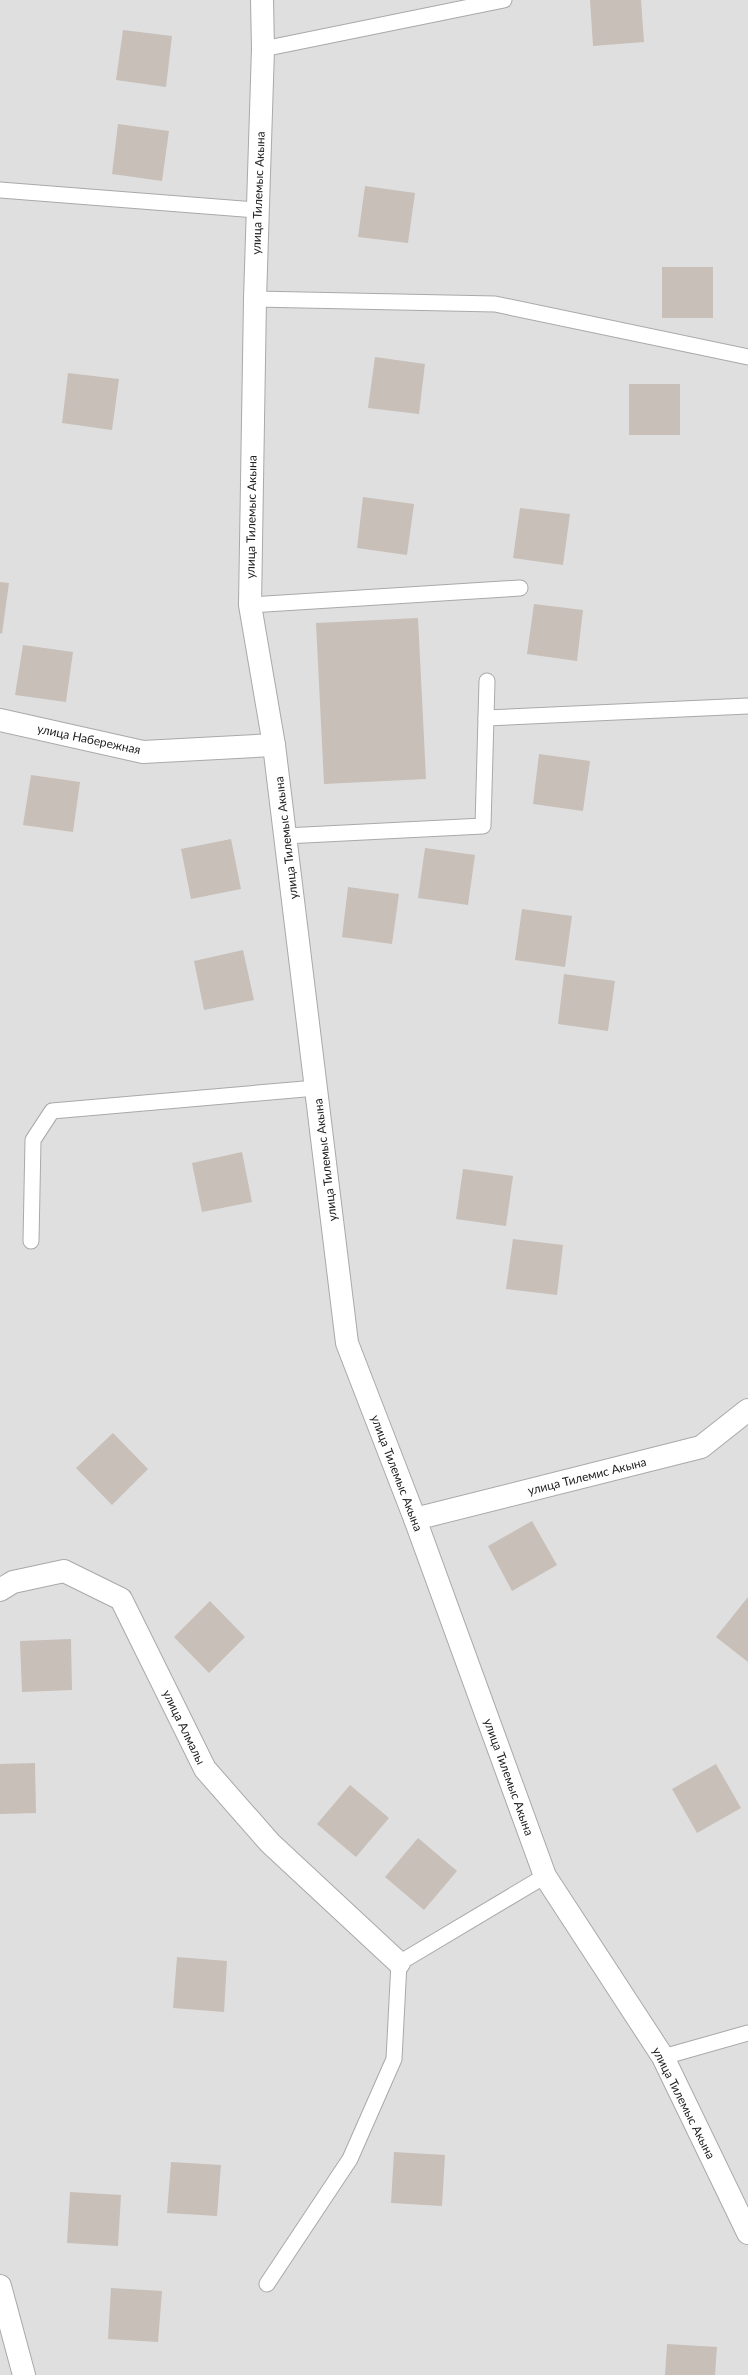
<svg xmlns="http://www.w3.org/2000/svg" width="748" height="2375" font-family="Lato,sans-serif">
<rect width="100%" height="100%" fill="#f2efe9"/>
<rect fill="#e0dfdf" x="0" y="0" width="748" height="2375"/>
<g fill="#c7bfb8">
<path d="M590 0H641L644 42 593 46Z"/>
<path d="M123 30 172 36 166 87 116 80Z"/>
<path d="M118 124 169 131 162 181 112 174Z"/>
<path d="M365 186 415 193 408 243 358 237Z"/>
<rect x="662" y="267" width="51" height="51"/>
<path d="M375 357 425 364 419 414 368 408Z"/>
<path d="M68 373 119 379 112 430 62 423Z"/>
<rect x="629" y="384" width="51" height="51"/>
<path d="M363 497 414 504 407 555 357 548Z"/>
<path d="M520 508 570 514 563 565 513 558Z"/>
<path d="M0 582 9 583 2 634 0 633Z"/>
<path d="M534 604 583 610 577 661 527 654Z"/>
<path d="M418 618 426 779 324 784 316 623Z"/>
<path d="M23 645 73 652 66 702 15 695Z"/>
<path d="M539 754 590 761 583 811 533 804Z"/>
<path d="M31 775 80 782 73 832 23 825Z"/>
<path d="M231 839 241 889 191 899 181 849Z"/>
<path d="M425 848 475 855 468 905 418 898Z"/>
<path d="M348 887 399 894 392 944 342 937Z"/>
<path d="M522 909 572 916 565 967 515 960Z"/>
<path d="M243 950 254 1000 204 1010 194 961Z"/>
<path d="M564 974 615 981 608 1031 558 1024Z"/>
<path d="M242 1152 252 1202 202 1212 192 1163Z"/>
<path d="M463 1169 513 1176 506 1226 456 1219Z"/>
<path d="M513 1239 563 1245 557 1295 506 1289Z"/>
<path d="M113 1433 148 1469 112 1505 76 1468Z"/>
<path d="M532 1521 557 1565 512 1591 488 1546Z"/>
<path d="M748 1597V1662L716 1637Z"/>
<path d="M210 1601 245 1637 209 1673 174 1637Z"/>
<path d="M71 1639 72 1690 22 1692 20 1641Z"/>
<path d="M35 1763 36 1813 0 1814V1764Z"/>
<path d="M716 1764 741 1808 697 1833 672 1789Z"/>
<path d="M350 1785 389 1818 356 1857 317 1824Z"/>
<path d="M418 1838 457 1871 424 1910 385 1877Z"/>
<path d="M177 1957 227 1961 224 2012 173 2008Z"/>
<path d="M394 2152 445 2155 442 2206 391 2203Z"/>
<path d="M171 2162 221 2165 217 2216 167 2213Z"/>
<path d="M70 2192 121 2195 118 2246 67 2243Z"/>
<path d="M111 2288 162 2291 158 2342 108 2339Z"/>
<path d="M667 2344 717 2347 715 2375H665Z"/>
</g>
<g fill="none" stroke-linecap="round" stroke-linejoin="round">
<g stroke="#a9a9a9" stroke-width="17">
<g id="lane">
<path d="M263 49 504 0"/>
<path d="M0 190 257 210"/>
<path d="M255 299 495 304 748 357"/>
<path d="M250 605 520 588"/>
<path d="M486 718 748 706"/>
<path d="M285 836 483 826 487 681"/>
<path d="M31 1241 33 1140 52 1111 316 1088"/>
<path d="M663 2057 748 2033"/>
<path d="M267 2284 350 2159 394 2059 399 1963 545 1876"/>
</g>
</g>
<g stroke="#a9a9a9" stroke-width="24">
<g id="street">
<path d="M262 0 263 49 255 299 250 605 274 745 347 1343 415 1519 545 1876 663 2057 748 2233"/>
<path d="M0 720 143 752 274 745"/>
<path d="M415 1519 701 1447 748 1410"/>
<path d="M0 1590 13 1582 64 1571 121 1599 205 1769 270 1843 399 1963"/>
<path d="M0 2286 24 2375"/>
</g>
</g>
<use href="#lane" stroke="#fff" stroke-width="15"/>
<use href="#street" stroke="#fff" stroke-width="22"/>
</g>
<g text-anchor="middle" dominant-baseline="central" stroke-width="3.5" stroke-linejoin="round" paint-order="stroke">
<g font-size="12" fill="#222" stroke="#fff">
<text transform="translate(258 193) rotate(-88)">улица Тилемыс Акына</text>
<text transform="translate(251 517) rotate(-89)">улица Тилемыс Акына</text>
<text transform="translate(89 739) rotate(12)">улица Набережная</text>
<text transform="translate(286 838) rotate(-97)">улица Тилемыс Акына</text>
<text transform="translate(325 1160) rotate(-97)">улица Тилемыс Акына</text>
<text transform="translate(397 1473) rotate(69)">улица Тилемыс Акына</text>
<text transform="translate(587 1476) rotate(-14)">улица Тилемис Акына</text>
<text transform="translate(184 1727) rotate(64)">улица Алмалы</text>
<text transform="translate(509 1777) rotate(70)">улица Тилемыс Акына</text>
<text transform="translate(684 2103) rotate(63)">улица Тилемыс Акына</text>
</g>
</g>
</svg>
